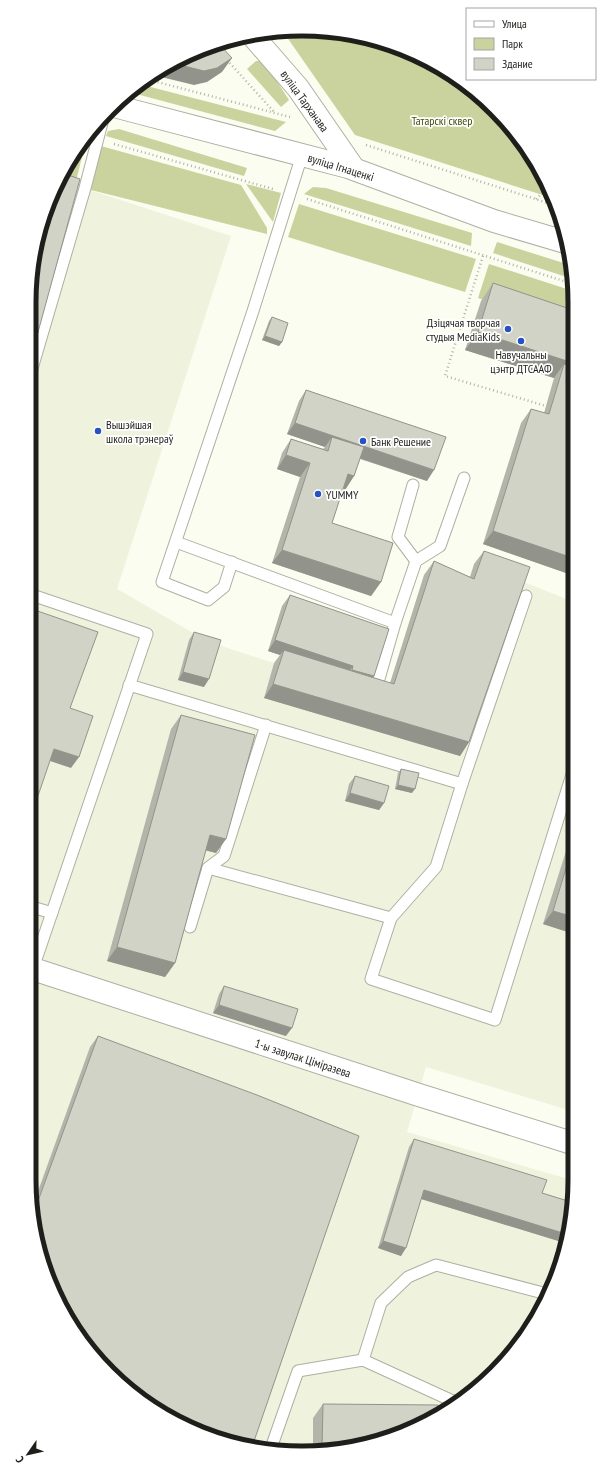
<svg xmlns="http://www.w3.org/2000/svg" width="604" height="1482" font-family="'PT Sans Narrow',sans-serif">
<rect width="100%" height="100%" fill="#fafdef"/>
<path fill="#eff3dd" d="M59 180 231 236 117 589 209 642 274 663 264 697 459 756 521 581 574 602 575 1112 426 1067 407 1132 575 1181 561 1268 518 1346 482 1385 439 1416 355 1448 266 1451 214 1439 44 1268 29 1180V302Z"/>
<g fill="#cad29d">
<path d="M282 30 337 31 364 37 370 43 402 55H412L454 75 507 122 547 181 552 198 355 135Z"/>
<path d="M256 61H264L289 100 281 107 247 69Z"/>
<path d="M139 84 286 122 275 131 129 92Z"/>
<path d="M119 129 247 168 244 176 106 136 108 131Z"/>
<path d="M82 142 85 145 75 185H57L65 166Z"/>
<path d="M101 146 241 185 267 228V234L91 190Z"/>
<path d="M246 184 281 193 273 222Z"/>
<path d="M313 187 326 188 472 233 471 246 304 194Z"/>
<path d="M299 204 476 259 465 292 288 237Z"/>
<path d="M497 242 573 266V279L493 253Z"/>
<path d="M489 264 573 291V329L478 298Z"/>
</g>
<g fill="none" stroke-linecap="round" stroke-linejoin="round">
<g stroke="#adb0a2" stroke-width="13">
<g id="service">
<path d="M29 379 85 188 104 115"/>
<path d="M413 485 398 537 416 561"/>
<path d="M176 542 395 623 416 561 440 546 464 478"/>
<path d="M232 562 224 587 208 600 162 582 253 311 302 155"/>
<path d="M29 594 147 634 29 980"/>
<path d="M129 685 462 784 526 596"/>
<path d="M377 686 395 623"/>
<path d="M208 868 391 918 371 979 495 1020 574 768"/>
<path d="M29 906 52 913"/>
<path d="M391 918 436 867 462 784"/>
<path d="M190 927 208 868 224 856 266 725"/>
<path d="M363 1360 381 1303 408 1277 436 1265 547 1294"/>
<path d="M270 1451 298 1371 363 1360 457 1403"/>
</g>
</g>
<g stroke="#adb0a2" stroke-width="24">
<g id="minor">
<path d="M252 35 298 88 354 169"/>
<path d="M33 969 419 1095 575 1144"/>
</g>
</g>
<g stroke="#adb0a2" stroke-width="24">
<path id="tertiary" d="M114 106 348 167 494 221 565 242"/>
</g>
<g stroke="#b1b3a8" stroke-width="2.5" stroke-dasharray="1 3" stroke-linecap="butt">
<path d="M377 40 388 47 404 50"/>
<path d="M227 60 275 113"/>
<path d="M146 79 290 117"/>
<path d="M114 144 273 189"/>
<path d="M366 145 554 205"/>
<path d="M307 199 573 284"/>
<path d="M536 199 549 187"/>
<path d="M483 256 445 376 546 406"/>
</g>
<use href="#service" stroke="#fff" stroke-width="11"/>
<use href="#minor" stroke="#fff" stroke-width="22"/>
<use href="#tertiary" stroke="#fff" stroke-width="22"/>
</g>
<g fill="#b4b5aa">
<path d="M493 283 573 310V562L566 573 483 544 521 423 531 409 544 413 554 378 465 350 481 301Z"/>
<path d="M272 317 282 342 279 346 262 340 269 321Z"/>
<path d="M306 390 427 481 360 459 354 476 345 490 343 489 332 523 381 582 371 596 272 563 300 477 277 469 282 453 291 439 323 449 325 447 287 434 299 401Z"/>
<path d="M484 551 469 742 460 756 264 698 274 663 280 655 268 651 282 606 290 595 374 676 372 678 390 683 424 575 434 561 470 577 474 564Z"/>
<path d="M194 632 204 687 178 680 189 640Z"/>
<path d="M181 715 226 839 216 853 206 850 175 963 165 977 107 961 171 729Z"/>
<path d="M401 769 412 793 395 789 398 773Z"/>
<path d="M355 776 384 803 379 810 345 801 349 784Z"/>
<path d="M574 839V934L543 924 566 851Z"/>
<path d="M224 986 286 1036 213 1013 219 994Z"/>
<path d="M98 1036 44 1268 33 1205 90 1047Z"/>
<path d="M414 1139 542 1193 571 1202 565 1243 421 1199 401 1256 378 1248 409 1147Z"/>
<path d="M323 1404 355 1448 313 1449V1418Z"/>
</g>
<g fill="#92948b">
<path d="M232 58 222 72 207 82 194 85 153 75 172 63Z"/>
<path d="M478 332 573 363V384L564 364 554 378 465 350Z"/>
<path d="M265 336 282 342 279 346 262 340Z"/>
<path d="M295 423 434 470 427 481 329 448 332 437 325 447 287 434Z"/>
<path d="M286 455 310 463 300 477 277 469Z"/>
<path d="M348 474 354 476 345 490 338 488Z"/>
<path d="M493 531 573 558V562L566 573 483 544Z"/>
<path d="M282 550 381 582 371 596 272 563Z"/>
<path d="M275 640 353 666 345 677 284 650 280 655 268 651Z"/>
<path d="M352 670 374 676 366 687 345 681Z"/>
<path d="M183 672 209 679 204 687 178 680Z"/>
<path d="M273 684 469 742 460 756 264 698Z"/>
<path d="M54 749 79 757 71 768 47 760Z"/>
<path d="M398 785 415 789 412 793 395 789Z"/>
<path d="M350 793 384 803 379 810 345 801Z"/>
<path d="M210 835 226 839 216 853 200 849Z"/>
<path d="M553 911 574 917V934L543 924Z"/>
<path d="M117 947 175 963 165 977 107 961Z"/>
<path d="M219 1005 292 1028 286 1036 213 1013Z"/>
<path d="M424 1190 566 1234 565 1243 418 1198Z"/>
<path d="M383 1241 406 1248 401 1256 378 1248Z"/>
<path d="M365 1438 380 1439 359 1446Z"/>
</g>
<g fill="#d1d3c6" stroke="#92948b">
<path d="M218 43 232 58 217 68 204 71 172 63 181 57Z"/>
<path d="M62 173 80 179 29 365V302L43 214Z"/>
<path d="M493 283 573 310V363L478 332Z"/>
<path d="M272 317 288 323 282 342 265 336Z"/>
<path d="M564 364 573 367V558L493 531 531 409 549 414Z"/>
<path d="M306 390 446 437 434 470 295 423Z"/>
<path d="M332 437 364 447 354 476 348 474 332 523 393 543 381 582 282 550 310 463 286 455 291 439 328 451Z"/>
<path d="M484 551 530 567 469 742 273 684 284 650 394 684 434 561 474 579Z"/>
<path d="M290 595 389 629 374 676 352 670 353 666 275 640Z"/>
<path d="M29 608 98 632 70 708 93 716 79 757 54 749 29 822Z"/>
<path d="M194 632 221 640 209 679 183 672Z"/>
<path d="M181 715 255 735 226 839 210 835 175 963 117 947Z"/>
<path d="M401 769 419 773 415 789 398 785Z"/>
<path d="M355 776 389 786 384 803 350 793Z"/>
<path d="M574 842V917L553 911Z"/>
<path d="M224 986 298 1009 292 1028 219 1005Z"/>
<path d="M98 1036 257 1095 359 1136 252 1447 214 1439 166 1417 97 1360 65 1316 44 1268 34 1212Z"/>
<path d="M414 1139 547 1180 542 1193 571 1202 566 1234 424 1190 406 1248 383 1241Z"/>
<path d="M323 1404 438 1405V1417L380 1439 365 1438V1444L355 1448 322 1449Z"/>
</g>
<g fill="#2952c0" stroke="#fff" stroke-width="1.5">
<circle cx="508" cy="329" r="4"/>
<circle cx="521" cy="341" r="4"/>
<circle cx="98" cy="431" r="4"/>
<circle cx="363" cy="441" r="4"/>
<circle cx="318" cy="494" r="4"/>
</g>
<g text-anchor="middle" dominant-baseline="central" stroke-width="3.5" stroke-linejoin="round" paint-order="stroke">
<g font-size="12" fill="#1e1f1a" stroke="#fff">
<text transform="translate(305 101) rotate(54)">вуліца Тарханава</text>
<text transform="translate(341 167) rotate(17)">вуліца Ігнаценкі</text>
<text transform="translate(303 1058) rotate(18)">1-ы завулак Ціміразева</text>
</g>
<g font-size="12" fill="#464c0d" stroke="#fff">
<text x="442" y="120">Татарскі сквер</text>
</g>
<g font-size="12" fill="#1e1f1a" stroke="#fff" text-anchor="start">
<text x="500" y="322" text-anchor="end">Дзіцячая творчая<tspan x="500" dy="14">студыя MediaKids</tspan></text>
<text x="521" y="354" text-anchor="middle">Навучальны<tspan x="521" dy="14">цэнтр ДТСААФ</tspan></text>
<text x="106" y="424">Вышэйшая<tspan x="106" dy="14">школа трэнераў</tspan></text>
<text x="371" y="441">Банк Решение</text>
<text x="326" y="494">YUMMY</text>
</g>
</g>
<path d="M0 0H604V1482H0ZM302 36H302A266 266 0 0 1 568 302V1180A266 266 0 0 1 302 1446H302A266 266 0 0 1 36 1180V302A266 266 0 0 1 302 36Z" fill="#fff" fill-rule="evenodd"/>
<path fill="none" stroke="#1e1f1a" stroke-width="5" d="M302 36H302A266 266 0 0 1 568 302V1180A266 266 0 0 1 302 1446H302A266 266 0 0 1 36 1180V302A266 266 0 0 1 302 36Z"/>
<rect x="466" y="8" width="130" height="72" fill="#ffffff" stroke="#a5a5a3"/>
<rect x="474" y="21" width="20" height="6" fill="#ffffff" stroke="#a5a5a3"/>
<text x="502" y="28" font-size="12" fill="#1e1f1a">Улица</text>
<rect x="474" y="38" width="20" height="12" fill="#cad29d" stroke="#a5a5a3"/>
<text x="502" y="48" font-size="12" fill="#1e1f1a">Парк</text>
<rect x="474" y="58" width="20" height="12" fill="#d1d3c6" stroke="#a5a5a3"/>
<text x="502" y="68" font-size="12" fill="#1e1f1a">Здание</text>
<g transform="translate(28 1454) rotate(236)" stroke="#ffffff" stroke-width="3" paint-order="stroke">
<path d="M0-3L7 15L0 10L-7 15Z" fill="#1e1f1a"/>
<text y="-6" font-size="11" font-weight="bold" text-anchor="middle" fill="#1e1f1a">С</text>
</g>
</svg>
